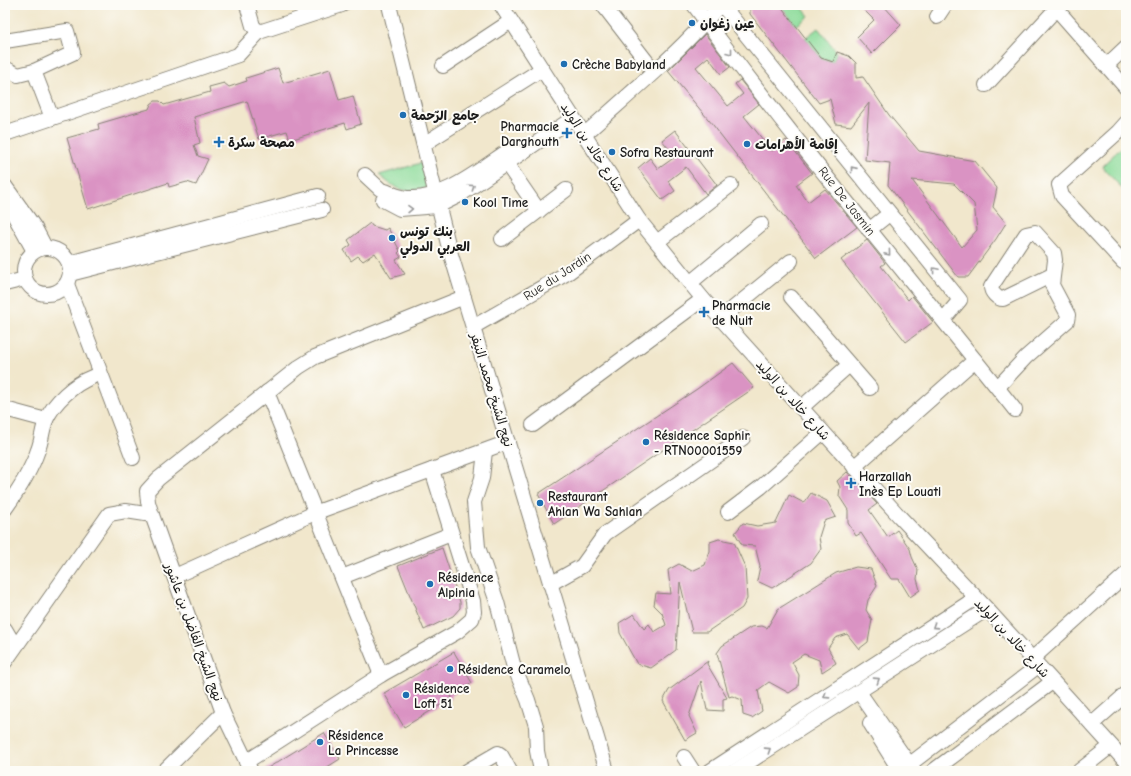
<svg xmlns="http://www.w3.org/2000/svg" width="1131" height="776" font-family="'Comic Neue','Playpen Sans Arabic',sans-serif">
<rect width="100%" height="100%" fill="#fdfcf7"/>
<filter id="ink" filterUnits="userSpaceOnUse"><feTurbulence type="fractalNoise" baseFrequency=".025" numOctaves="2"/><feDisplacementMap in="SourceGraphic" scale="8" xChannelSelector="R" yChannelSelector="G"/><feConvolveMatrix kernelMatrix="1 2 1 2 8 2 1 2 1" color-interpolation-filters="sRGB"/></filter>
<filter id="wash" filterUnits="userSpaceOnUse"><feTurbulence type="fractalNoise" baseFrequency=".012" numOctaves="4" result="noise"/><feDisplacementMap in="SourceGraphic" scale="16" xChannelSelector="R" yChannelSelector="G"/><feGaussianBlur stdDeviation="0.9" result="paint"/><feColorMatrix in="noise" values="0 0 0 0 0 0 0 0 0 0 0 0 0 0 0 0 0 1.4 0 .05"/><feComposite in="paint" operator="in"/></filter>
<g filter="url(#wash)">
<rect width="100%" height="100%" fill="#f1e7cc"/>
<g fill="#8cdb9a" stroke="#547c5b">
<path d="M780 5H800L809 16 796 26Z"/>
<path d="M818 28 837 52 833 62 821 58 805 38Z"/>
<path d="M1126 143V193L1102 166Z"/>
<path d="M421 163 428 188C404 194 397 190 379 175Z"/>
</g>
<g id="blocks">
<g fill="#da93c3" fill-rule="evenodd">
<path d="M750 5H780L821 58 833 62 837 52 849 56 856 63V78L863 77 889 115 919 151 975 161 997 188 993 207 1006 223 996 239 968 277H958L888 185 890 163 865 160 869 103 851 126 836 124 830 99 819 103 750 14ZM912 180 954 184 974 204 977 230 962 247Z"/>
<path d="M859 5H883L901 25 872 54 857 37 874 20Z"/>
<path d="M705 34 730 67 721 74 708 57 696 67 728 106 743 94 735 84 740 80 759 104 744 116 772 151 786 140 812 173 796 185 808 202 825 189 857 227 816 258 713 125 668 71Z"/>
<path d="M278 68 283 83 330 69 339 100 353 96 361 124 347 129 345 123 290 140 287 131 259 139 247 101 194 117 200 143 194 145 198 156 208 159 196 185 187 182 169 187 168 183 88 209 67 138 99 129 98 124 149 109 151 104 155 101H160L164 105 210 92 209 87 224 83 229 87 247 81 246 78Z"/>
<path d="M675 130 717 185 706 194 686 167 668 181 675 191 662 200 638 168 650 158 658 169 675 157 662 140Z"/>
<path d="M370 223 372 226 385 230 388 228 400 251 398 253 401 257 396 260 405 274 391 278 375 253 363 261 358 256 351 261 344 250 351 245 348 240Z"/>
<path d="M867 240 885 263 881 266 908 300 912 296 933 322 906 342 841 260Z"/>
<path d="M733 363 754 388 554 524 538 494 697 389Z"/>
<path d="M847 472 877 504 869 510 888 537 897 530 910 549 912 557 918 570 917 579 920 590 910 597 899 579H891L861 533 856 536 848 523V510L839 496 840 487 837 481Z"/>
<path d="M811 493 827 501 836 517 824 521 819 537 821 549 811 563 772 588 757 581 760 566 755 546 742 545 735 533 743 523 757 526 776 523 789 495 804 503Z"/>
<path d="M719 539 734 542 745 567 747 599 742 608 707 632H692L680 582 676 650 651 668 637 664 620 633 619 623 634 614 644 629 649 624 654 632 666 625 662 613 654 605 656 593 671 594 668 570 679 564 692 571 705 565 710 551V542Z"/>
<path d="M442 548 460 602V608L453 616 424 630 398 566Z"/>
<path d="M856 567 871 569 877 586 868 600 866 610 872 620 868 642 859 649 847 634 835 638 828 648 836 663 822 672 819 660 804 654 792 662 799 675 798 687 789 693 769 682 758 690 762 711 752 718 743 715 742 700 732 696 729 697 717 653 722 646 751 627 762 626 767 628 778 609 836 573Z"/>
<path d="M454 652 472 683 451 696 452 698 404 727 384 693Z"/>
<path d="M708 661 707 664 727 698 723 699V711L707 710 701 681 689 716 697 733 685 740 663 701 669 690Z"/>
<path d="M324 733 340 759 321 771H263Z"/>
</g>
</g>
</g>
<g filter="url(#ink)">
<use href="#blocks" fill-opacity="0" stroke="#868274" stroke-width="1"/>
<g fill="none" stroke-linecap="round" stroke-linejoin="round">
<g stroke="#868274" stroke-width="16">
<g id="minor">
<path d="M247 5 253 26 259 32"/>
<path d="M389 5 449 248 607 771"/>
<path d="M501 5 639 220 703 299 900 517 987 609 1126 762"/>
<path d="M603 5 654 71"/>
<path d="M694 5C796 144 908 275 1015 410"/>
<path d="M722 5 960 300 944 319"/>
<path d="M1053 5 1126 88"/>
<path d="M937 17 945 5"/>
<path d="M259 32 342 5"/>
<path d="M5 41 67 31 73 53 34 71 18 75 5 68"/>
<path d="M443 66 511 21"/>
<path d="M1106 66 1126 47"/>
<path d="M34 71 52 118"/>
<path d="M986 85 1056 9"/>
<path d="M5 134 238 55 259 32"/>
<path d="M584 135C630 93 679 53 720 5"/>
<path d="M424 144 542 69"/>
<path d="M506 163 539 211"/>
<path d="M365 175 380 189"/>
<path d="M5 186 35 228 45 247"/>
<path d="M385 191C390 193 396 196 402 197 439 205 483 167 512 148"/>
<path d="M383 200 400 209 438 206 460 195 573 118"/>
<path d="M5 202 14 215 34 251"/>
<path d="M869 230 889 214"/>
<path d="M502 239 566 190"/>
<path d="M657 242 731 185"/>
<circle cx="47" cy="271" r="23"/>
<path d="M1123 262 1062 196 1059 185 1118 132 1126 123"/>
<path d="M69 263 318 196"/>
<path d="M70 274 322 210"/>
<path d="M690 283 761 224"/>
<path d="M5 284 25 279"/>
<path d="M67 284 133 458"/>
<path d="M791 297 870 388"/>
<path d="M720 319 791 261"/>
<path d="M473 327 569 272 639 220"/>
<path d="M998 387 1026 357 1067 321 1068 315 1052 285 1055 260 1054 253 1035 232 1026 234 991 287C991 292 997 299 1003 299L1052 275"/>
<path d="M267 392 381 675"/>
<path d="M801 408 849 365"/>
<path d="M5 409 46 420"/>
<path d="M533 425 703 299"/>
<path d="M485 451 482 478 474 502 478 547 497 602 513 664 528 700 536 726 537 751 541 771"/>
<path d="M854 467 975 360"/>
<path d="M5 509C18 491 31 471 38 450 42 440 42 430 46 420 54 402 74 384 92 377"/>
<path d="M728 512 761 487 823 432"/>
<path d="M175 576 317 512 508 442"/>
<path d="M342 577 451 534"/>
<path d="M550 584 582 566 605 534 743 438"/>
<path d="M5 629 15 646"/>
<path d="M1032 659 1126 574"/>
<path d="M5 662 109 514 126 511 152 515"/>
<path d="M859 692 914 771"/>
<path d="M870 723 900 771"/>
<path d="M1092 724 1126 694"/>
<path d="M684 757 693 771"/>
<path d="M246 762 381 675 457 632 472 619 474 612 473 601 432 470"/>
<path d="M164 771 223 713"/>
<path d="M251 771 223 713 152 515 148 502 147 491 158 479 299 367 315 357 464 297"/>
<path d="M467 771 498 753 501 755 510 771"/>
<path d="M710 771 976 598"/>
<path d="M735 771 987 609"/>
<path d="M901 771 1038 666"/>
<path d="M933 771 1052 682"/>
<path d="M1079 771 1111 746"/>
</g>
</g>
<use href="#minor" stroke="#fff" stroke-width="14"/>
</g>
<defs><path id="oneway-chevron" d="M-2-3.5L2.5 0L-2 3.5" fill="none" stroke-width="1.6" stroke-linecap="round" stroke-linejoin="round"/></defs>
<g stroke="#999">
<use href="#oneway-chevron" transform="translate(730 52) rotate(52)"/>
<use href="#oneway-chevron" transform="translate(853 169) rotate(-129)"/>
<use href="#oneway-chevron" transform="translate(472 187) rotate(-34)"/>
<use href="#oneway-chevron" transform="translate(410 209) rotate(-1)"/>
<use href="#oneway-chevron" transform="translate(888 253) rotate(50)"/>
<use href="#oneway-chevron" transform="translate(935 270) rotate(-130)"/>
<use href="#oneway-chevron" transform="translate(935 626) rotate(147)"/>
<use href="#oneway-chevron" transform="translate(877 680) rotate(-33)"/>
<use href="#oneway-chevron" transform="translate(826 696) rotate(147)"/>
<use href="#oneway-chevron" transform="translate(768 750) rotate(-33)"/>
</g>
</g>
<g fill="#1f6fb2" stroke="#fdfcf7" stroke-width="1.5">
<circle cx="692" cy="23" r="4"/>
<circle cx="564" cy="64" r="4"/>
<circle cx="403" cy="115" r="4"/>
<path d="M565 127h4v4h4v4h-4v4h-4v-4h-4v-4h4z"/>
<path d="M217 136h4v4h4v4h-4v4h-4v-4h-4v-4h4z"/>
<circle cx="747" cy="144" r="4"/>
<circle cx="612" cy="152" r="4"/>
<circle cx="465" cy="202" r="4"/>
<circle cx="392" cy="238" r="4"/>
<path d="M702 306h4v4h4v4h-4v4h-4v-4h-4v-4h4z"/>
<circle cx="646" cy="442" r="4"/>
<path d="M849 477h4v4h4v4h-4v4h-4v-4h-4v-4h4z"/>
<circle cx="540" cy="503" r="4"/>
<circle cx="430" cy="584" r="4"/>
<circle cx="450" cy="669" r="4"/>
<circle cx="406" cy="695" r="4"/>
<circle cx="320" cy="742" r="4"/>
</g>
<g text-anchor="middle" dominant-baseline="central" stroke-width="4" stroke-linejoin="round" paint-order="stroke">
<g font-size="13" font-weight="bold" fill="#1c1c1c" stroke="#fdfcf7" text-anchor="start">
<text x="700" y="23">عين زغوان</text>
<text x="572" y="64">Crèche Babyland</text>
<text x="411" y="115">جامع الرٌحمة</text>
<text x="559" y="126" text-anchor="end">Pharmacie<tspan x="559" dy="15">Darghouth</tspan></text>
<text x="228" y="142">مصحة سكرة</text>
<text x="755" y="144">إقامة الأهرامات</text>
<text x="620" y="152">Sofra Restaurant</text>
<text x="473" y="202">Kool Time</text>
<text x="400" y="231">بنك تونس<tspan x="400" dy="15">العربي الدولي</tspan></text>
<text x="712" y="305">Pharmacie<tspan x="712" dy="15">de Nuit</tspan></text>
<text x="654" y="435">Résidence Saphir<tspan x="654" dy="15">- RTN00001559</tspan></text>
<text x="859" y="476">Harzallah<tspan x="859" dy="15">Inès Ep Louati</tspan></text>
<text x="548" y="496">Restaurant<tspan x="548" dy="15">Ahlan Wa Sahlan</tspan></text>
<text x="438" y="577">Résidence<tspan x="438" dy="15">Alpinia</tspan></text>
<text x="458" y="669">Résidence Caramelo</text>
<text x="414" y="688">Résidence<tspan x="414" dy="15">Loft 51</tspan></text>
<text x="328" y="735">Résidence<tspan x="328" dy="15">La Princesse</tspan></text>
</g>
<g font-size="13" fill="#1c1c1c" stroke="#fdfcf7">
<text transform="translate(592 147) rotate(57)">شارع خالد بن الوليد</text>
<text transform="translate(847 201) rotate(52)">Rue De Jasmin</text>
<text transform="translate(557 276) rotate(-33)">Rue du Jardin</text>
<text transform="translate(492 390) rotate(73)">نهج الشيخ محمد النيفر</text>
<text transform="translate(793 400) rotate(48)">شارع خالد بن الوليد</text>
<text transform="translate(194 632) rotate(70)">نهج الشيخ الفاضل بن عاشور</text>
<text transform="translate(1012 638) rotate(47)">شارع خالد بن الوليد</text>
</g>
</g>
<rect width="1131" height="776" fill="none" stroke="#fdfcf7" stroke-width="20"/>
</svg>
